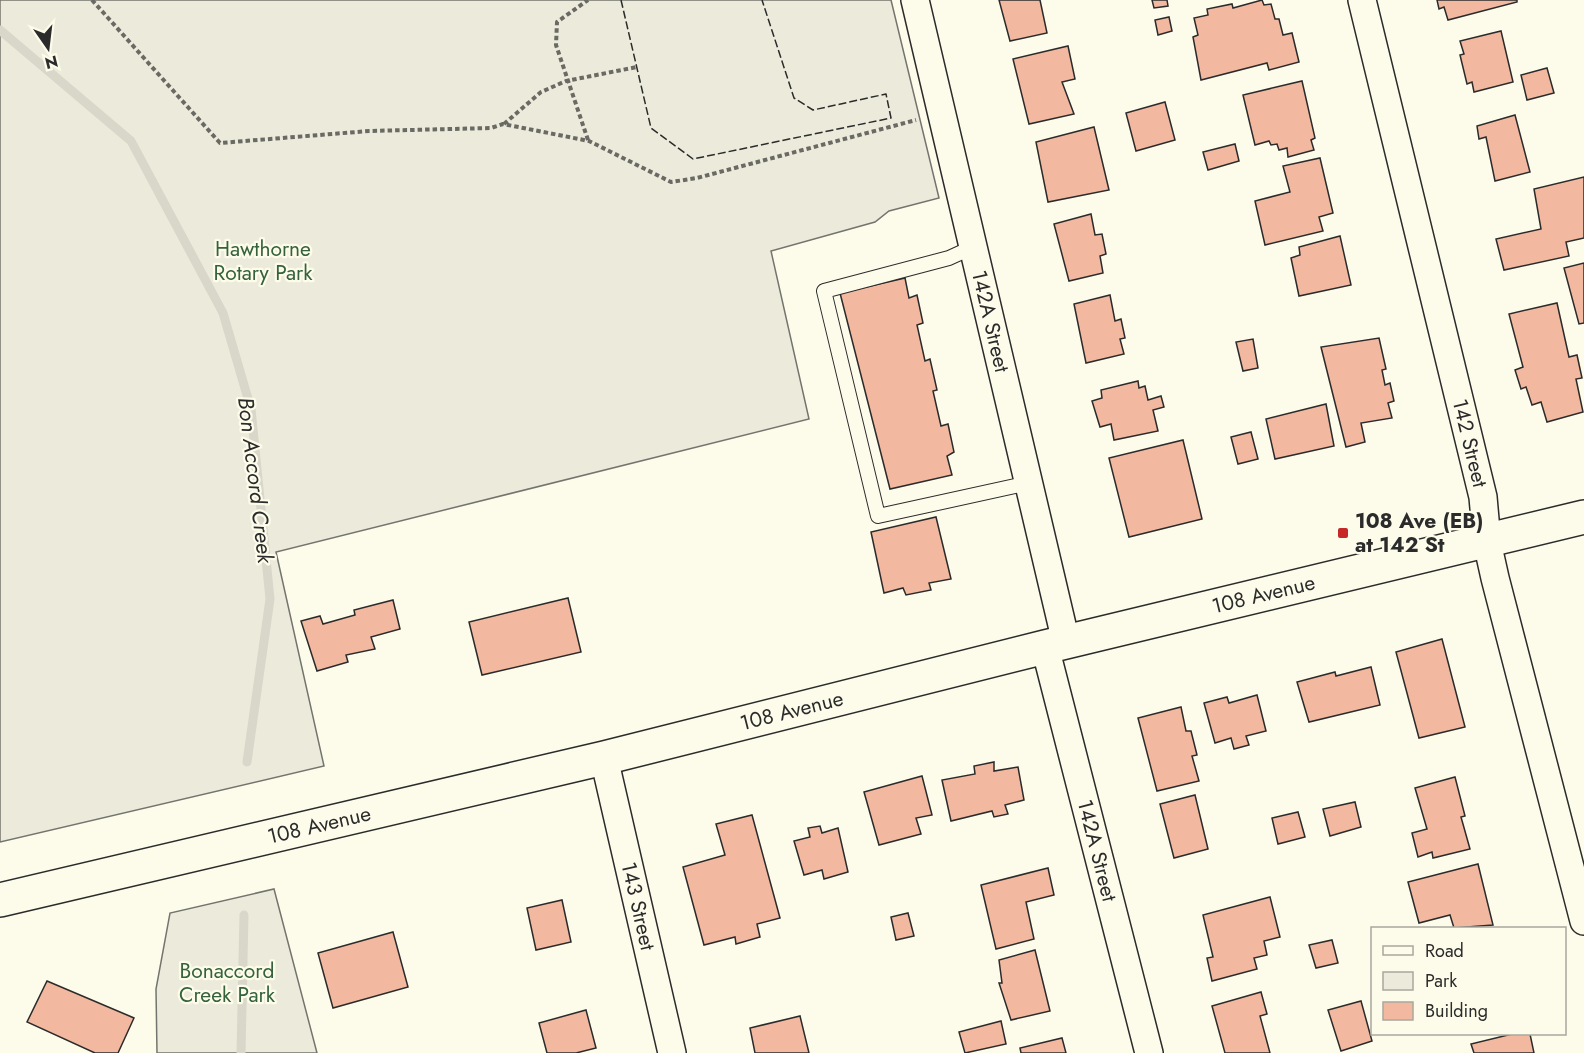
<svg xmlns="http://www.w3.org/2000/svg" width="1584" height="1053" font-family="Jost,sans-serif">
<rect width="100%" height="100%" fill="#fdfbea"/>
<g fill="#ecebdb" stroke="#74746e" stroke-width="1.5">
<path d="M0 0H891L939 198 889 211 875 222 771 251 809 419 276 552 324 766 0 842Z"/>
<path d="M274 889 317 1053H157L156 989 170 913Z"/>
</g>
<g fill="none" stroke-linecap="round" stroke-linejoin="round">
<g stroke="#d8d7c9" stroke-width="9">
<path d="M0 30 131 141 223 313 251 409 270 599 247 762"/>
<path d="M241 1053 244 915"/>
</g>
</g>
<g fill="#f2b8a0" stroke="#2b2b2b" stroke-width="1.5">
<path d="M999 0H1040L1047 33 1010 41Z"/>
<path d="M1152 0H1167L1168 6 1154 8Z"/>
<path d="M1262 0 1264 5 1271 4 1275 19H1279L1283 35 1292 33 1299 62 1269 70 1267 63 1201 80 1193 37 1198 35 1194 18 1208 15 1207 9 1232 4 1233 8Z"/>
<path d="M1437 0H1517V2L1448 20 1444 7 1439 9Z"/>
<path d="M1169 17 1172 31 1158 35 1155 20Z"/>
<path d="M1501 31 1513 82 1474 92 1472 82 1467 84 1460 55 1464 54 1460 41Z"/>
<path d="M1068 46 1075 79 1062 82 1074 114 1029 124 1013 59Z"/>
<path d="M1547 68 1554 93 1527 100 1521 75Z"/>
<path d="M1302 81 1315 138 1311 140 1314 150 1288 157 1287 148 1279 150 1277 144 1271 145 1269 141 1255 145 1243 95Z"/>
<path d="M1165 102 1175 140 1136 151 1126 113Z"/>
<path d="M1515 115 1530 172 1495 181 1486 137 1479 139 1477 126Z"/>
<path d="M1094 127 1109 190 1048 202 1036 142Z"/>
<path d="M1235 144 1239 161 1208 170 1203 152Z"/>
<path d="M1320 158 1333 213 1319 217 1323 231 1265 245 1255 201 1290 192 1283 166Z"/>
<path d="M1584 177V238L1566 242 1569 256 1504 270 1496 239 1541 229 1534 189Z"/>
<path d="M1091 214 1095 235 1102 234 1106 254 1100 256 1103 273 1069 281 1054 224Z"/>
<path d="M1340 236 1351 285 1299 296 1291 258 1300 255 1299 247Z"/>
<path d="M1584 263V323L1579 324 1564 268Z"/>
<path d="M905 278 909 298 917 295 923 323 917 325 925 361 930 359 937 390 933 391 941 426 948 424 954 452 947 456 952 475 890 489 840 293Z"/>
<path d="M1110 295 1115 321 1121 319 1125 338 1120 339 1124 354 1086 363 1074 304Z"/>
<path d="M1557 303 1569 357 1577 355 1582 378 1576 379 1583 412 1547 422 1541 402 1532 405 1526 387 1521 389 1515 370 1523 367 1509 314Z"/>
<path d="M1379 338 1386 369 1382 370 1385 385 1390 383 1394 401 1388 403 1392 418 1361 423 1365 442 1346 447 1321 347Z"/>
<path d="M1253 339 1258 368 1243 371 1236 342Z"/>
<path d="M1138 381 1139 388 1145 386 1148 400 1161 396 1164 407 1153 410 1158 431 1114 440 1111 424 1100 427 1092 401 1102 398 1101 390Z"/>
<path d="M1326 404 1334 446 1275 459 1266 419Z"/>
<path d="M1251 432 1258 459 1238 464 1231 437Z"/>
<path d="M1183 440 1202 519 1129 537 1109 458Z"/>
<path d="M936 517 951 579 929 583 931 590 906 595 903 588 884 593 871 532Z"/>
<path d="M568 598 581 652 482 675 469 622Z"/>
<path d="M393 600 400 629 371 637 375 649 346 655 348 662 317 671 301 621 320 616 323 624 355 615 354 610Z"/>
<path d="M1442 639 1465 727 1419 738 1396 652Z"/>
<path d="M1371 667 1380 705 1309 722 1297 682 1335 672 1336 676Z"/>
<path d="M1257 695 1266 731 1246 736 1249 745 1234 749 1231 738 1215 743 1204 703 1227 697 1229 703Z"/>
<path d="M1181 707 1186 731H1191L1197 755 1192 756 1199 781 1157 791 1138 718Z"/>
<path d="M994 762V771L1018 767 1024 800 1005 805 1008 814 994 817 992 811 951 821 942 780 975 774 974 766Z"/>
<path d="M922 776 932 815 916 818 921 834 879 845 864 792Z"/>
<path d="M1455 777 1465 816 1461 817 1470 849 1433 858 1432 852 1418 857 1412 833 1427 829 1415 788Z"/>
<path d="M1195 795 1208 849 1174 858 1160 804Z"/>
<path d="M1355 802 1361 827 1330 836 1323 809Z"/>
<path d="M1298 812 1305 837 1278 844 1272 818Z"/>
<path d="M752 815 780 918 757 924 760 937 736 944 735 937 704 945 683 867 725 855 716 824Z"/>
<path d="M820 826 822 833 838 828 848 872 824 879 822 870 804 875 794 841 810 837 808 828Z"/>
<path d="M1478 864 1493 925 1454 928 1450 915 1419 923 1408 882Z"/>
<path d="M1048 868 1054 895 1026 902 1034 939 996 949 981 885Z"/>
<path d="M1270 897 1280 937 1264 941 1267 955 1254 958 1257 969 1212 981 1207 958 1213 957 1203 915Z"/>
<path d="M562 900 571 942 536 950 527 908Z"/>
<path d="M908 913 914 936 896 940 891 917Z"/>
<path d="M393 932 408 987 333 1008 318 953Z"/>
<path d="M1332 940 1338 963 1316 968 1309 945Z"/>
<path d="M1035 950 1050 1011 1011 1020 999 983H1002L999 960Z"/>
<path d="M47 981 134 1018 118 1053H95L27 1022Z"/>
<path d="M1261 992 1267 1014 1260 1016 1270 1053H1225L1212 1006Z"/>
<path d="M1361 1001 1372 1041 1341 1051 1328 1010Z"/>
<path d="M586 1010 596 1048 576 1053H547L539 1023Z"/>
<path d="M800 1016 809 1053H755L750 1028Z"/>
<path d="M1001 1021 1006 1044 965 1053 959 1032Z"/>
<path d="M1512 1034H1530L1534 1053H1474L1471 1044Z"/>
<path d="M1062 1038 1066 1053H1021L1020 1048Z"/>
</g>
<g fill="none" stroke-linecap="round" stroke-linejoin="round">
<g stroke="#2b2b2b" stroke-width="16">
<path id="lane" d="M973 247 949 258 824 291 878 516 1029 483"/>
</g>
<g stroke="#2b2b2b" stroke-width="30">
<g id="street">
<path id="s1" d="M915 0 1066 642"/>
<path id="s2" d="M1362 0 1483 497 1487 542 1495 578 1584 921"/>
<path id="s3" d="M1045 647 1149 1053"/>
<path id="s4" d="M604 758 672 1053"/>
</g>
</g>
<g stroke="#2b2b2b" stroke-width="36">
<g id="secondary">
<path id="s5" d="M0 900 604 758 1045 647 1584 517"/>
</g>
</g>
<g stroke="#6a6964" stroke-width="4" stroke-dasharray="4.5 3" stroke-linecap="butt">
<path d="M92 0 220 143 369 131 491 128 503 124 589 141 671 182 697 178 916 120"/>
<path d="M504 124 541 92 566 81 637 67"/>
<path d="M588 140 556 45 557 22 588 0"/>
</g>
<use href="#lane" stroke="#fdfbea" stroke-width="14"/>
<use href="#street" stroke="#fdfbea" stroke-width="27"/>
<use href="#secondary" stroke="#fdfbea" stroke-width="33"/>
<path stroke="#2b2b2b" stroke-width="1.5" stroke-dasharray="8 3" stroke-linecap="butt" d="M621 0 651 128 693 159 891 118 886 94 813 110 794 98 762 0"/>
</g>
<rect fill="#c62828" stroke="#fdfbea" stroke-width="2" x="1337" y="527" width="12" height="12" rx="3"/>
<g text-anchor="middle" dominant-baseline="central" stroke-width="4.5" stroke-linejoin="round" paint-order="stroke">
<g font-size="21" fill="#34623c" stroke="#fdfbea">
<text x="263" y="249">Hawthorne<tspan x="263" dy="24">Rotary Park</tspan></text>
<text x="227" y="971">Bonaccord<tspan x="227" dy="24">Creek Park</tspan></text>
</g>
<g font-size="21" fill="#2b2b2b" stroke="#fdfbea">
<text stroke="none"><textPath href="#s1" startOffset="330">142A Street</textPath></text>
<text stroke="none"><textPath href="#s2" startOffset="456">142 Street</textPath></text>
<text stroke="none"><textPath href="#s5" startOffset="1300">108 Avenue</textPath></text>
<text stroke="none"><textPath href="#s5" startOffset="814">108 Avenue</textPath></text>
<text stroke="none"><textPath href="#s5" startOffset="328">108 Avenue</textPath></text>
<text stroke="none"><textPath href="#s3" startOffset="210">142A Street</textPath></text>
<text stroke="none"><textPath href="#s4" startOffset="152">143 Street</textPath></text>
</g>
<g font-size="21" font-weight="bold" fill="#2b2b2b" stroke="#fdfbea" text-anchor="start">
<text x="1355" y="521">108 Ave (EB)<tspan x="1355" dy="24">at 142 St</tspan></text>
</g>
<g font-size="22" font-style="italic" fill="#2b2b2b" stroke="#fdfbea">
<text transform="translate(256 480) rotate(83)">Bon Accord Creek</text>
</g>
</g>
<rect x="1371" y="927" width="195" height="108" fill="#fdfbea" stroke="#a9a89e" stroke-width="1.5"/>
<rect x="1383" y="946" width="30" height="9" fill="#fdfbea" stroke="#a9a89e" stroke-width="1.5"/>
<text x="1425" y="957" font-size="18" fill="#2b2b2b">Road</text>
<rect x="1383" y="972" width="30" height="18" fill="#ecebdb" stroke="#a9a89e" stroke-width="1.5"/>
<text x="1425" y="987" font-size="18" fill="#2b2b2b">Park</text>
<rect x="1383" y="1002" width="30" height="18" fill="#f2b8a0" stroke="#a9a89e" stroke-width="1.5"/>
<text x="1425" y="1017" font-size="18" fill="#2b2b2b">Building</text>
<g transform="translate(48 48) rotate(166)" stroke="#fdfbea" stroke-width="4.5" paint-order="stroke">
<path d="M0-4.5L10 22L0 15L-10 22Z" fill="#2b2b2b"/>
<text y="-9" font-size="16" font-weight="bold" text-anchor="middle" fill="#2b2b2b">N</text>
</g>
</svg>
